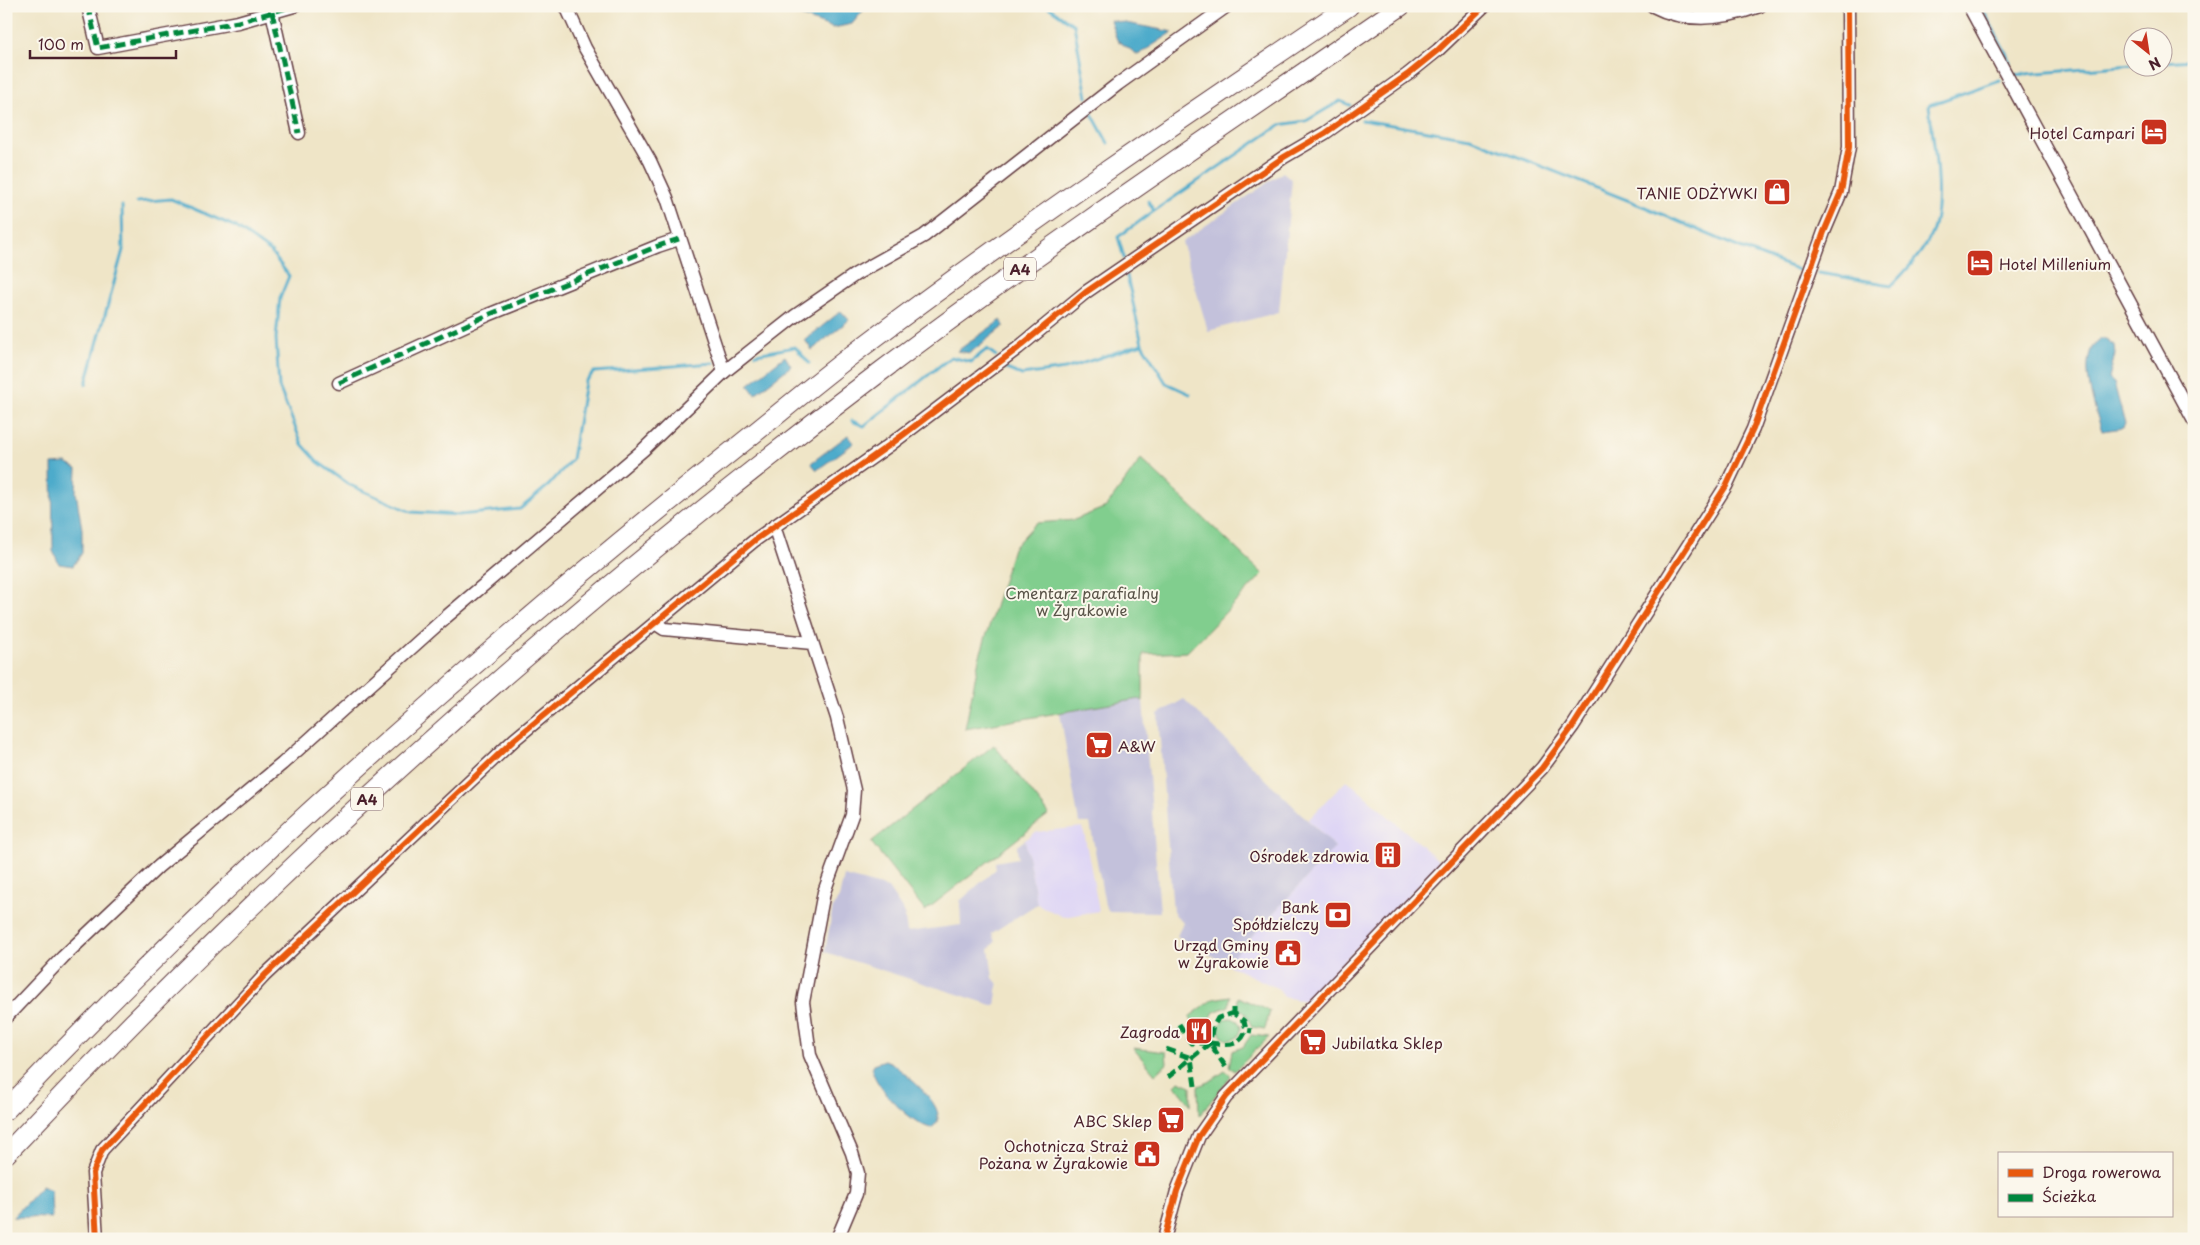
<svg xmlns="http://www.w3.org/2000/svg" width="2200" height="1245" font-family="'Playpen Sans',sans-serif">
<rect width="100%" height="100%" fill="#fbf7ec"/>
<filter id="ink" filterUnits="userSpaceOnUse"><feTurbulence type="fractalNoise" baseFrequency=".02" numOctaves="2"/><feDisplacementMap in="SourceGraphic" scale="10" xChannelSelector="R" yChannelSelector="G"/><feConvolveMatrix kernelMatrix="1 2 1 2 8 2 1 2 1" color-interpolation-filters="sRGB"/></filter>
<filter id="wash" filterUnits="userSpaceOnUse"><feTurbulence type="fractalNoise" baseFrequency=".0096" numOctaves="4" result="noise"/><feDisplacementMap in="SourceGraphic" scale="20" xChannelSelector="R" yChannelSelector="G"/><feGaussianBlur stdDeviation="1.12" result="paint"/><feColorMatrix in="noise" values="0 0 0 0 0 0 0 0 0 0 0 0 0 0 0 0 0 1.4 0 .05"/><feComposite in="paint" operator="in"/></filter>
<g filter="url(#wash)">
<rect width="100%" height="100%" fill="#efe5c7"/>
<g fill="#ded5f5">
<path d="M1347 780 1438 860 1439 865 1305 1001 1284 997 1279 989 1226 964 1335 847 1308 820Z"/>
<path d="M1083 827 1099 911 1063 917 1037 904 1025 840 1036 832Z"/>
</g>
<g fill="#c3c1db">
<path d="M1283 172 1292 180 1279 312 1208 331 1182 242Z"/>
<path d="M1139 699 1143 701 1160 912 1109 911 1105 905 1090 823H1079L1060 713Z"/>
<path d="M1184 699 1335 847 1226 964 1177 936 1183 923 1173 912 1158 714Z"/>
<path d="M1025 840 1037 904 992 933 995 942 989 949 993 978 998 984 995 1006 825 952 833 907 839 898 844 876 888 888 904 912 907 932 961 925 960 901 996 869 995 862 1018 858 1017 846Z"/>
</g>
<g fill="#81ce8e" stroke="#66765c">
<path d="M1141 459 1263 574 1187 652 1143 654V701L1139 699 965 729 979 659 1013 548 1036 523 1074 520 1106 507Z"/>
<path d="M994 745 1049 814 925 911 871 842Z"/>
<path d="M1230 996 1229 1006 1214 1012 1208 1022 1192 1020 1189 1017 1213 999Z"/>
<path d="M1238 997 1270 1011 1265 1029 1252 1027 1246 1014 1237 1007Z"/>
<circle cx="1230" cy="1029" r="11"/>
<path d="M1251 1035 1269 1037 1235 1071 1229 1067 1232 1051 1243 1047Z"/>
<path d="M1133 1048 1166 1052 1167 1064 1155 1074Z"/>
<path d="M1225 1071 1231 1076 1199 1116 1198 1086 1209 1082Z"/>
<path d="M1179 1081 1191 1086V1105L1175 1085Z"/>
</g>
<g fill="#4dabcb" stroke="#4c657b">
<path d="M773 6H867L852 24 833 28Z"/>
<path d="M1110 20 1173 32 1138 55 1117 40Z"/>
<path d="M841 311 849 320 812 350 805 340Z"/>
<path d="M1001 320 1004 326 970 353 957 351Z"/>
<path d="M2100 339H2106L2114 345 2115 354 2109 379 2114 383 2125 424 2123 428 2102 431C2095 409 2075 355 2100 339Z"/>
<path d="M785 356 791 366 755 394 748 385Z"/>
<path d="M848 435 854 443 817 470 811 463Z"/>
<path d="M66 463 77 469 76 492 82 529V553L73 566 59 564 53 551 52 464Z"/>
<path d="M885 1060 892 1063C904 1074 957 1112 931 1128 913 1125 873 1086 872 1068L874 1064Z"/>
<path d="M42 1186 51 1190 52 1218 13 1217Z"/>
</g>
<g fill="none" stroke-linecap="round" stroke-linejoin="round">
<g stroke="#4dabcb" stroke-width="3">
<path d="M1047 6 1074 25 1087 97"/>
<path d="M1981 6 2011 62"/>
<path d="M2162 62 2194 60"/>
<path d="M2014 75 2132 65"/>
<path d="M1092 114 1108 143"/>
<path d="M1362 120 1470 138 1645 207 1740 248 1799 270"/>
<path d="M137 202 171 199 236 227 271 252 289 276 280 298 276 338 279 387 302 444 318 462 350 485 411 512 459 515 520 509 549 485 572 459 585 382 594 372 714 363"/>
<path d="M1154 211 1280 125 1306 121 1340 101 1350 105"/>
<path d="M1124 258 1118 237 1154 211 1148 201"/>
<path d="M1819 273 1892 285C1906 271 1919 257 1929 239 1946 208 1933 141 1929 105L2000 80"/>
<path d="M1127 276 1142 344 1166 383 1190 394"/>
<path d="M756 354 795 347 809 363"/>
<path d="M1006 369 1022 375 1065 369 1142 344"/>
<path d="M86 384 123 250 122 206"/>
<path d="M852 421 864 426 951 357 971 362 987 349 996 356"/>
</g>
</g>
</g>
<g filter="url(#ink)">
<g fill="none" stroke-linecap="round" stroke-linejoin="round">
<g stroke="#633d42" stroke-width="15">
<g id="minor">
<path d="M88 6 98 48 238 22 294 6"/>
<path d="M566 6 585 48 650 161 667 198 724 372"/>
<path d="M1653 6C1687 24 1725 19 1760 6"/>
<path d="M1969 6 2194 421"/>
<path d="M272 12 299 133"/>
<path d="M339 383 488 315 658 246 679 239"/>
<path d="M774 526 837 718 854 790 852 815 824 892 803 1002 810 1055 852 1153 858 1173 856 1194 837 1239"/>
<path d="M655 623 664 629 812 643"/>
<path d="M6 1017 63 957 158 867 282 764 446 617 643 450 724 372 795 316 856 274 924 236 1118 84 1227 6"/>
<path d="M97 1239 93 1173 102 1150 265 975 515 739 755 540 891 444 1018 348 1086 292 1284 157 1325 133 1407 75 1438 50 1484 6"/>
<path d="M1164 1239 1177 1191 1199 1136 1226 1097 1542 768 1573 726 1726 486 1753 429 1824 232 1841 192 1849 147 1848 6"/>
</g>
</g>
<g stroke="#633d42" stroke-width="21">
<g id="highway">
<path d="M6 1110C237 866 489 644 752 435 788 406 824 376 861 348 1020 228 1184 117 1349 6"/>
<path d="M6 1154C274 869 568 607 880 372 1049 244 1226 126 1401 6"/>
</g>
</g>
<use href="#minor" stroke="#fff" stroke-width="12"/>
<use href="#highway" stroke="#fff" stroke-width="19"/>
<g stroke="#00873e" stroke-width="5" stroke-dasharray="10 5" stroke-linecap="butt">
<path d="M88 6 98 48 238 22 294 6"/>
<path d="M272 12 299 133"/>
<path d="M339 383 488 315 658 246 679 239"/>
<path d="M1233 1008V1013L1244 1021 1246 1030 1252 1031"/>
<path d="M1179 1024 1191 1043H1210L1227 1069"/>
<path d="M1210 1043C1225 1045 1240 1048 1246 1030"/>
<path d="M1166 1049 1191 1058 1195 1086"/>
<path d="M1168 1077 1210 1043 1212 1029 1218 1018 1233 1013"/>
</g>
<g stroke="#fbf7ec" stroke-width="9">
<g id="cycleway">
<path d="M97 1239 93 1173 102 1150 265 975 515 739 755 540 891 444 1018 348 1086 292 1284 157 1325 133 1407 75 1438 50 1484 6"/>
<path d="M1164 1239 1177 1191 1199 1136 1226 1097 1542 768 1573 726 1726 486 1753 429 1824 232 1841 192 1849 147 1848 6"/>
</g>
</g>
<use href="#cycleway" stroke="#e8590c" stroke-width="6"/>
</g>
</g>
<defs>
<g id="hotel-square" transform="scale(1.4375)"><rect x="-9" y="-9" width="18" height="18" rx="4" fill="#c8321e" stroke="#fbf7ec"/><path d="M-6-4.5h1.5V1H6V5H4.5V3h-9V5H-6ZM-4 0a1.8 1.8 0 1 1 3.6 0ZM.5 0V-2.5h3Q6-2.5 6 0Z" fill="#fff"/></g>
<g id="shop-square" transform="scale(1.4375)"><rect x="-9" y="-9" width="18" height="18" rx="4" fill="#c8321e" stroke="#fbf7ec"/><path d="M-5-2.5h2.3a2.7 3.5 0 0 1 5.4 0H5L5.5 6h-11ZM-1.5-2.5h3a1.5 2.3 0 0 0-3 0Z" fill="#fff"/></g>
<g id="supermarket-square" transform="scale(1.4375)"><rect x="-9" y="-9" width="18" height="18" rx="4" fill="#c8321e" stroke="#fbf7ec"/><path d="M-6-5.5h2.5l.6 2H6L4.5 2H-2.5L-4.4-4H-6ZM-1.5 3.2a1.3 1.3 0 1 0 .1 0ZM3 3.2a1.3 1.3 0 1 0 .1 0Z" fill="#fff"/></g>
<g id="building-square" transform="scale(1.4375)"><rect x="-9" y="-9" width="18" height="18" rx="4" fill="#c8321e" stroke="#fbf7ec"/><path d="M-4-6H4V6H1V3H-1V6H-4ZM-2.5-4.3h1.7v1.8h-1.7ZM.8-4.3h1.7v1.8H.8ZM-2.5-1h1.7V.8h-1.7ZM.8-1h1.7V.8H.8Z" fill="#fff"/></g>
<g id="bank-square" transform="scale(1.4375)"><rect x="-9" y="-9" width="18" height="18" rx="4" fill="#c8321e" stroke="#fbf7ec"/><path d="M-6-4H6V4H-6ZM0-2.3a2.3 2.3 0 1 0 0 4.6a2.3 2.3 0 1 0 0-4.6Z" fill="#fff"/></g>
<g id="civic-square" transform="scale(1.4375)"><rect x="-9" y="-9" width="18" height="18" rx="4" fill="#c8321e" stroke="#fbf7ec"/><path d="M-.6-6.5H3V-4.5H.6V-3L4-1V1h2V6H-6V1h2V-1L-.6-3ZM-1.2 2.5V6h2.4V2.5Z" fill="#fff"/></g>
<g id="restaurant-square" transform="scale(1.4375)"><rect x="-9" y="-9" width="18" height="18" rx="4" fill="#c8321e" stroke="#fbf7ec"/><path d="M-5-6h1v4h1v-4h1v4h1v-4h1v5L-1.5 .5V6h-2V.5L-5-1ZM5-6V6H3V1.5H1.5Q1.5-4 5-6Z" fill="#fff"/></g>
</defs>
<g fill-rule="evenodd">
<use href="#hotel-square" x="2154" y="132"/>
<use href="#shop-square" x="1777" y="192"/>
<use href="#hotel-square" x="1980" y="263"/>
<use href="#supermarket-square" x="1099" y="745"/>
<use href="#building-square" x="1388" y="855"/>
<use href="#bank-square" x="1338" y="915"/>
<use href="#civic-square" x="1288" y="953"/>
<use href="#restaurant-square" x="1199" y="1031"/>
<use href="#supermarket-square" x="1313" y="1042"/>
<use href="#supermarket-square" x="1171" y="1120"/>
<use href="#civic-square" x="1147" y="1154"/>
</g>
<g text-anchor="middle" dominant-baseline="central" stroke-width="4" stroke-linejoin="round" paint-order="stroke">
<g fill="#fbf7ec" stroke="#7f6065" stroke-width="1">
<rect x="1004" y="257.5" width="32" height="23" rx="4"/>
<rect x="351" y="787.5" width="32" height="23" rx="4"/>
</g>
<g font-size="14" font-weight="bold" fill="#4a1f2b">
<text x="1020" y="269">A4</text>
<text x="367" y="799">A4</text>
</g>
<g font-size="15" fill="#4a1f2b" stroke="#fbf7ec" text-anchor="end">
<text x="2135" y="132">Hotel Campari</text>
<text x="1758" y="192">TANIE ODŻYWKI</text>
<text x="1999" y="263" text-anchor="start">Hotel Millenium</text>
<text x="1118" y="745" text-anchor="start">A&amp;W</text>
<text x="1369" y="855">Ośrodek zdrowia</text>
<text x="1319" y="906">Bank<tspan x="1319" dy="17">Spółdzielczy</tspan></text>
<text x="1269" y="944">Urząd Gminy<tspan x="1269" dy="17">w Żyrakowie</tspan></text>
<text x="1180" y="1031">Zagroda</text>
<text x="1332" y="1042" text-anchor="start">Jubilatka Sklep</text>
<text x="1152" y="1120">ABC Sklep</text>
<text x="1128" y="1145">Ochotnicza Straż<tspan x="1128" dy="17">Pożana w Żyrakowie</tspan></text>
</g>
<g font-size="15" fill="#5a5449" stroke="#fbf7ec">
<text x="1082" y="592">Cmentarz parafialny<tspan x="1082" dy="17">w Żyrakowie</tspan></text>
</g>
</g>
<rect width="2200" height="1245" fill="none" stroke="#fbf7ec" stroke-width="25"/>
<rect x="1998" y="1152" width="175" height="65" fill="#fbf7ec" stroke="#b4a19f"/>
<rect x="2008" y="1169" width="25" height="8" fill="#e8590c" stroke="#b4a19f"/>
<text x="2042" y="1178" font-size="15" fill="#4a1f2b">Droga rowerowa</text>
<rect x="2008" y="1194" width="25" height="8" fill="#00873e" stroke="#b4a19f"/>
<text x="2042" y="1202" font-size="15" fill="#4a1f2b">Ścieżka</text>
<g transform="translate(2148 52) rotate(150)"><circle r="24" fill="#fbf7ec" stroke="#b4a19f"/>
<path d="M0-4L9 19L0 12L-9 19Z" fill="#c8321e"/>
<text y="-8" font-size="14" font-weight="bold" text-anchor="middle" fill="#4a1f2b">N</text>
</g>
<path d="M30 50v8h146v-8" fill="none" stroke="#4a1f2b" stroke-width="2.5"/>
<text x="38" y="50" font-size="15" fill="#4a1f2b" stroke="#fbf7ec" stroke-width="4" paint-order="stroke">100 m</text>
</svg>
